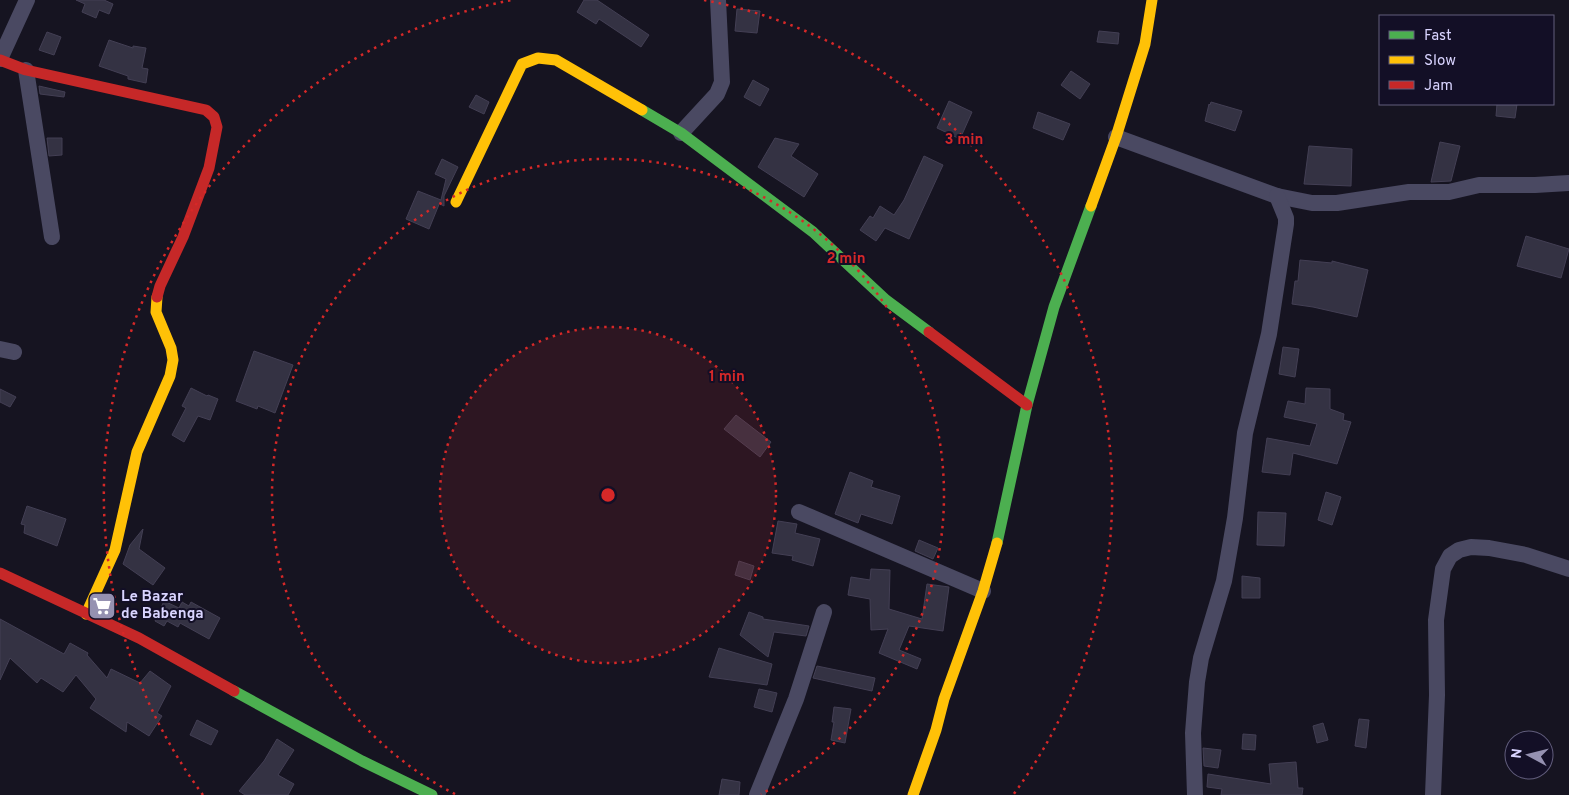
<svg xmlns="http://www.w3.org/2000/svg" width="1569" height="795" font-family="Overpass,sans-serif">
<rect width="100%" height="100%" fill="#161421"/>
<g fill="#343243" stroke="#433f54">
<path d="M76 0H104L113 4 109 14 99 10 96 18 82 12 85 4Z"/>
<path d="M584 0H597L649 35 641 47 599 19 596 24 577 12Z"/>
<path d="M737 9 760 11 757 33 735 31Z"/>
<path d="M1099 31 1119 33 1118 44 1097 42Z"/>
<path d="M47 32 61 37 54 55 39 50Z"/>
<path d="M109 40 133 48V46L146 48 142 68 148 69 146 83 128 79V76L99 66Z"/>
<path d="M1071 71 1090 84 1080 99 1061 85Z"/>
<path d="M753 80 769 89 760 106 744 97Z"/>
<path d="M39 86 65 92 64 97 40 94Z"/>
<path d="M476 95 489 102 484 114 469 107Z"/>
<path d="M949 101 972 112 960 139 937 128Z"/>
<path d="M1211 102 1242 111 1235 131 1205 121 1209 104 1210 105Z"/>
<path d="M1497 104H1517L1515 118 1496 116Z"/>
<path d="M1038 112 1070 124 1063 140 1033 128Z"/>
<path d="M47 138H62V155L49 156Z"/>
<path d="M775 138 799 144 791 156 818 174 804 197 758 167Z"/>
<path d="M1440 142 1460 146 1451 181 1431 182Z"/>
<path d="M1309 146 1352 149 1351 186 1304 184Z"/>
<path d="M924 156 943 165 909 239 885 228 876 241 860 230 870 216 873 218 880 206 894 215 904 200Z"/>
<path d="M442 159 458 167 444 196V206L440 204V202L429 229 406 219 418 191 441 200 446 179 435 174Z"/>
<path d="M1526 236 1569 249 1561 278 1517 266Z"/>
<path d="M1300 260 1332 263V261L1368 270 1357 317 1313 307 1292 304 1295 281H1298Z"/>
<path d="M1283 347 1299 349 1295 377 1279 374Z"/>
<path d="M254 351 293 365 275 413 258 406 257 409 236 401Z"/>
<path d="M191 388 207 396 208 395 218 399 210 420 198 416 184 442 172 435 186 408 182 406Z"/>
<path d="M1306 388 1330 389V409L1344 414 1343 420 1351 422 1337 464 1293 453 1290 475 1262 472 1267 438 1310 446 1317 424 1284 417 1288 401 1305 404Z"/>
<path d="M0 389 16 397 10 407 0 402Z"/>
<path d="M736 415 771 442 760 457 724 429Z"/>
<path d="M850 472 873 481 871 487 900 496 892 524 861 514 858 523 835 514Z"/>
<path d="M1326 492 1341 497 1332 525 1318 520Z"/>
<path d="M27 506 66 519 57 546 24 533 25 525 21 524Z"/>
<path d="M1258 512 1286 513 1284 546 1257 545Z"/>
<path d="M778 521 797 524 795 533 820 539 813 566 792 560 793 556 772 553Z"/>
<path d="M143 529 139 549 165 568 153 585 123 564 130 545Z"/>
<path d="M919 540 938 548 933 559 915 551Z"/>
<path d="M739 561 754 566 750 580 735 575Z"/>
<path d="M871 569 890 570 889 609 922 619 927 584 949 587 943 631 909 626 899 650 921 659 917 669 879 653 888 629 871 630 870 599 848 595 851 577 870 580Z"/>
<path d="M1242 576 1260 578V598H1242Z"/>
<path d="M164 601 179 608 182 602 189 606 191 602 220 618 209 639 180 623 178 627 167 621 164 626 155 621Z"/>
<path d="M749 612 763 617V619L809 626 806 636 774 632 768 657 740 635Z"/>
<path d="M0 619 64 654 70 643 88 653 87 655 107 678 111 669 140 683 150 671 171 686 157 713 162 716 149 736 127 722 126 732 90 708 96 699 76 675 63 692 41 678 37 683 10 658 0 680Z"/>
<path d="M719 648 772 664 767 685 709 677Z"/>
<path d="M817 666 875 678 872 691 813 678Z"/>
<path d="M759 689 777 693 772 712 754 707Z"/>
<path d="M834 707 851 709 845 743 831 740 834 722H832Z"/>
<path d="M1359 719 1369 720 1366 748 1355 746Z"/>
<path d="M197 720 218 731 211 745 190 735Z"/>
<path d="M1323 723 1328 740 1317 743 1313 726Z"/>
<path d="M1243 734 1256 735 1255 750 1242 749Z"/>
<path d="M277 739 294 750 278 775 294 784 288 795H245L239 791 264 761Z"/>
<path d="M1203 748 1221 750 1218 768 1204 766Z"/>
<path d="M1296 762 1298 788H1303L1302 795H1221L1222 789 1207 787 1208 774 1271 784 1269 764Z"/>
<path d="M722 779 740 782 739 795H719Z"/>
</g>
<g fill="none" stroke-linecap="round" stroke-linejoin="round">
<g stroke="#4a4962" stroke-width="16">
<path d="M0 59 27 0"/>
<path d="M26 70 52 237"/>
<path d="M681 133 717 94 722 82 718 0"/>
<path d="M1116 137 1277 196 1312 203H1337L1409 192H1449L1479 185H1535L1569 183"/>
<path d="M0 349 14 352"/>
<path d="M799 512 983 591"/>
<path d="M757 795 796 699 824 612"/>
<path d="M1195 795 1193 733 1197 682 1201 658 1224 581 1235 518 1245 433 1269 334 1286 224V218L1277 196"/>
<path d="M1433 795 1437 695 1436 620 1443 569 1450 556 1459 550 1471 547 1489 548 1526 555 1569 569"/>
</g>
<g stroke="#4caf50" stroke-width="11">
<path d="M642 110 681 133 813 232 886 300 929 332"/>
<path d="M997 543 1027 405 1054 307 1091 206"/>
<path d="M234 691 362 761 432 795"/>
</g>
<g stroke="#ffc107" stroke-width="11">
<path d="M456 202 522 64 538 58 556 60 642 110"/>
<path d="M1091 206 1116 137 1145 44 1152 0"/>
<path d="M86 614 115 550 137 452 170 376 173 360 171 348 156 312 157 297"/>
<path d="M913 795 936 730 944 699 983 591 997 543"/>
</g>
<g stroke="#c62828" stroke-width="11">
<path d="M0 60 26 70 206 110 214 117 217 127 209 168 183 237 160 286 157 297"/>
<path d="M929 332 1027 405"/>
<path d="M0 573 139 638 234 691"/>
</g>
</g>
<circle cx="608" cy="495" r="168" fill="#d62828" fill-opacity=".12"/>
<g fill="none" stroke="#d62828" stroke-width="2.5" stroke-dasharray="2.5 5">
<circle cx="608" cy="495" r="168"/>
<path d="M455 794A336 336 0 1 1 761 794"/>
<path d="M203 795A504 504 0 0 1 512 0M704 0A504 504 0 0 1 1013 795"/>
</g>
<defs>
<g id="supermarket-square" transform="scale(1.4375)"><rect x="-9" y="-9" width="18" height="18" rx="4" fill="#9591b1" stroke="#130f26"/><path d="M-6-5.5h2.5l.6 2H6L4.5 2H-2.5L-4.4-4H-6ZM-1.5 3.2a1.3 1.3 0 1 0 .1 0ZM3 3.2a1.3 1.3 0 1 0 .1 0Z" fill="#fff"/></g>
</defs>
<g fill-rule="evenodd">
<use href="#supermarket-square" x="102" y="606"/>
</g>
<g text-anchor="middle" dominant-baseline="central" stroke-width="4" stroke-linejoin="round" paint-order="stroke">
<g font-size="15" font-weight="bold" fill="#d9d4ff" stroke="#130f26" text-anchor="start">
<text x="121" y="597">Le Bazar<tspan x="121" dy="17">de Babenga</tspan></text>
</g>
</g>
<circle cx="608" cy="495" r="8" fill="#d62828" stroke="#130f26" stroke-width="2.5"/>
<g font-size="15" text-anchor="middle" font-weight="bold" fill="#d62828" stroke="#130f26" stroke-width="4" stroke-linejoin="round" paint-order="stroke">
<text x="964" y="144">3 min</text>
<text x="846" y="263">2 min</text>
<text x="727" y="381">1 min</text>
</g>
<rect x="1379" y="15" width="175" height="90" fill="#130f26" stroke="#625e7d"/>
<rect x="1389" y="31" width="25" height="8" fill="#4caf50" stroke="#625e7d"/>
<text x="1424" y="40" font-size="15" fill="#d9d4ff">Fast</text>
<rect x="1389" y="56" width="25" height="8" fill="#ffc107" stroke="#625e7d"/>
<text x="1424" y="65" font-size="15" fill="#d9d4ff">Slow</text>
<rect x="1389" y="81" width="25" height="8" fill="#c62828" stroke="#625e7d"/>
<text x="1424" y="90" font-size="15" fill="#d9d4ff">Jam</text>
<g transform="translate(1529 755) rotate(277)"><circle r="24" fill="#130f26" stroke="#625e7d"/>
<path d="M0-4L9 19L0 12L-9 19Z" fill="#9591b1"/>
<text y="-8" font-size="14" font-weight="bold" text-anchor="middle" fill="#d9d4ff">N</text>
</g>
</svg>
